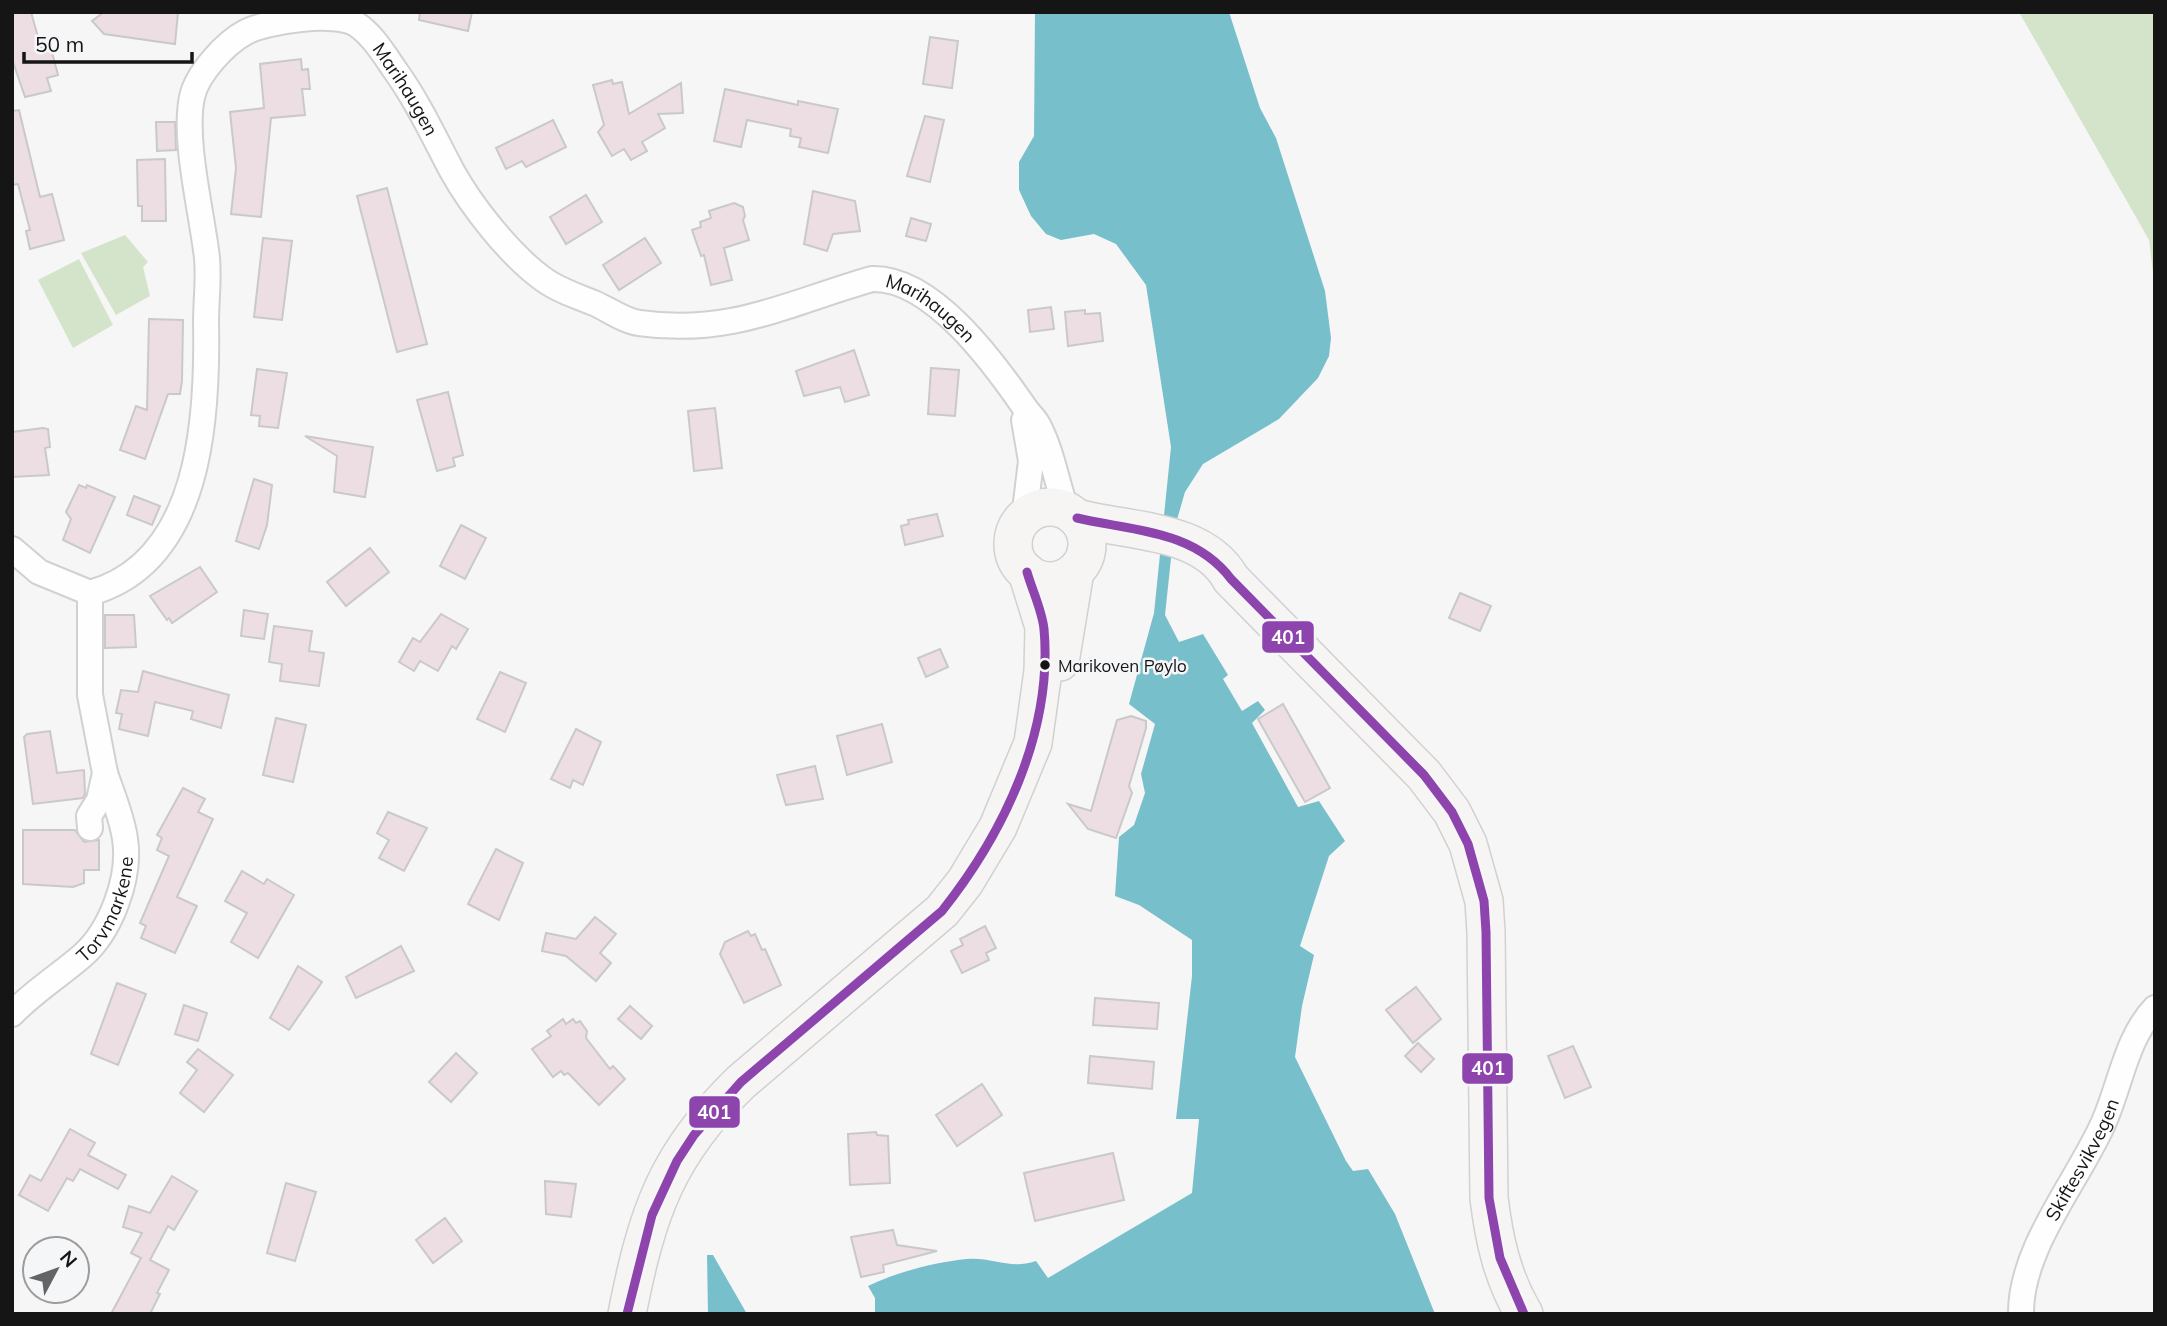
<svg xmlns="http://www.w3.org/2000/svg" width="2167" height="1326" font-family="Mulish,sans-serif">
<rect width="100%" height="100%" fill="#f6f6f7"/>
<g fill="#d4e4ca">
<path d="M2019 12H2155V289L2149 240Z"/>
<path d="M125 235 148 262 143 267 150 296 116 315 81 253Z"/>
<path d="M79 259 113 325 73 348 38 280Z"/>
</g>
<g fill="#78bfcc">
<path d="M1035 12H1229L1260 108 1276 138 1325 291 1331 338 1329 356 1318 378 1279 419 1203 464 1185 492 1174 530 1165 615 1179 642 1203 634 1228 675 1223 679 1242 711 1258 701 1265 710 1252 723 1298 807 1319 801 1345 841 1329 856 1300 946 1314 955 1302 1006 1295 1057 1346 1161 1353 1171 1368 1169 1395 1214 1435 1314H875V1298L868 1286C897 1272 935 1262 967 1259 993 1257 1010 1270 1036 1261L1048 1278 1192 1193 1199 1119H1176L1192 976V940L1139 905 1115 896 1119 837 1134 825 1145 793 1141 774 1155 724 1129 704 1154 613 1171 447 1146 285 1116 244 1094 234 1061 240 1046 234 1031 216 1019 190V162L1034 136Z"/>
<path d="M707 1255H713L747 1314H708Z"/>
</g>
<g fill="#eddee4" stroke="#cac9ca" stroke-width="2">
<path d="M12 12H31L41 48 50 45 58 75 47 78 51 91 25 97 12 59Z"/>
<path d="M104 12H178L175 44 104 34 92 21Z"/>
<path d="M420 12H472L468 31 419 20Z"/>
<path d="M930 37 958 41 952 88 923 84Z"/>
<path d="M301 59 302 70 308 69 310 89H302L305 115 271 118 261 217 231 214 236 168 230 112 264 108 260 64Z"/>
<path d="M612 80 613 84 622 82 629 114 681 83 683 113 658 114 665 128 642 142 647 151 631 160 624 149 612 156 598 132 604 125 593 85Z"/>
<path d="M725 89 798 105V101L838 109 828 153 799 147 801 138 790 136 791 129 747 120 741 147 714 141Z"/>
<path d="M19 110 40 197 52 194 64 240 30 249 26 231 30 230 18 184 12 185V111Z"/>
<path d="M925 116 944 120 930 182 907 176Z"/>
<path d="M553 120 566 147 526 167 522 161 506 169 496 148Z"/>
<path d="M156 122H175L176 150 157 151Z"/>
<path d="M165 159 166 221H142V206H138L137 160Z"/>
<path d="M387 188 427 344 397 352 357 196Z"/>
<path d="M813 191 855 201 860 231 833 234 827 251 804 244Z"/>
<path d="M586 195 602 222 566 244 550 217Z"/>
<path d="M734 203 743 207 745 216 743 220 749 240 724 248 732 280 711 285 704 255 701 256 692 230 701 227 700 222 711 218 709 211Z"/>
<path d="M911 218 931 224 926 241 906 236Z"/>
<path d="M263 238 292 241 282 320 254 317Z"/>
<path d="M645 238 661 263 619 290 603 265Z"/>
<path d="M1051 307 1054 329 1030 332 1028 310Z"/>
<path d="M1085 310V314L1100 313 1103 341 1068 346 1065 312Z"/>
<path d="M149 319 183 320 182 381 180 394H168L145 459 120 450 136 406 147 410Z"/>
<path d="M854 350 869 395 845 402 840 387 804 396 796 371Z"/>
<path d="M931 368 959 370 955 416 928 414Z"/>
<path d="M257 369 287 373 278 428 259 426 260 416 251 415Z"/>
<path d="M448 392 463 455 453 458 455 466 437 471 417 400Z"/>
<path d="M715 408 722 468 694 471 688 411Z"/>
<path d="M43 428 48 429 50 447 45 448 49 475 12 477V432Z"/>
<path d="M305 436 373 447 365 497 334 492 337 456Z"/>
<path d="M254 479 272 485 267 525 259 549 236 541Z"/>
<path d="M79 485 86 488 87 485 115 497 90 553 63 540 71 519 66 512Z"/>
<path d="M134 496 160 506 152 525 127 515Z"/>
<path d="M937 514 943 536 905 545 901 526 909 524 908 520Z"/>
<path d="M461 525 486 538 465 579 440 566Z"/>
<path d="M370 548 389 572 346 606 327 582Z"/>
<path d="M200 567 217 592 172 623 169 618 167 620 150 596Z"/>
<path d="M1460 593 1491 606 1480 631 1449 618Z"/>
<path d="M244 610 268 614 264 639 241 636Z"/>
<path d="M441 614 468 629 456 649 452 646 438 671 420 661 414 671 399 662 413 638 420 642Z"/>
<path d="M105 615H134L136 647 105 648Z"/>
<path d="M274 626 312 631 309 651 324 653 319 686 280 681 282 664 269 662Z"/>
<path d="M940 649 948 667 926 677 918 658Z"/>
<path d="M143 671 229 695 221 728 191 719 193 711 155 702 148 736 119 729 122 714 116 713 121 690 138 692Z"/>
<path d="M500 672 526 683 505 732 477 719Z"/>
<path d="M1283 704 1330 788 1305 802 1258 719Z"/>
<path d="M1131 716 1146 721V728L1129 786 1132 793 1116 838 1088 829 1068 804 1091 811 1117 720Z"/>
<path d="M276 718 306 725 293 782 263 775Z"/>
<path d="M882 724 892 762 847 775 837 736Z"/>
<path d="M576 729 601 742 583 785 573 780 570 788 551 779Z"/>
<path d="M50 731 57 773 84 770 85 794 83 798 33 804 24 737 27 734Z"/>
<path d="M815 766 823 799 786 805 777 775Z"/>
<path d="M183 788 205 799 198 812 213 819 177 897 197 906 175 953 141 938 146 926 140 923 169 856 157 850 162 838 157 835Z"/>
<path d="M388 812 427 828 404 871 379 858 389 840 377 833Z"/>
<path d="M23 830H75L84 842 99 840V870H84V883L73 887 23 884Z"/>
<path d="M496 849 523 863 499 920 468 904Z"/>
<path d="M242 871 264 884 267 879 294 895 258 958 231 942 247 913 225 901Z"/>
<path d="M595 917 616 934 600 953 611 963 596 981 566 956 542 951 546 933 576 939Z"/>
<path d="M985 926 996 948 986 953 989 960 962 973 951 951 963 945 960 939Z"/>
<path d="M748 931 751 936 755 934 762 950 765 949 781 985 744 1003 720 954 725 942Z"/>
<path d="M401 946 414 971 356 998 346 977Z"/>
<path d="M298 966 322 982 289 1030 270 1018Z"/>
<path d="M117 983 146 994 118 1065 91 1054Z"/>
<path d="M1416 987 1441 1019 1413 1043 1386 1010Z"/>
<path d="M1095 998 1159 1003 1157 1029 1093 1025Z"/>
<path d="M184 1005 207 1013 198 1041 175 1034Z"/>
<path d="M630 1006 652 1026 641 1039 618 1019Z"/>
<path d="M563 1019 566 1024 573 1019 576 1023 580 1021 587 1031 586 1038 610 1069 613 1066 625 1079 599 1105 568 1073 564 1075 561 1071 553 1077 532 1049 551 1036 547 1031Z"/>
<path d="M1418 1043 1434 1059 1421 1072 1405 1056Z"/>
<path d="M1573 1046 1591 1087 1565 1098 1548 1056Z"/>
<path d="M198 1049 233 1075 204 1112 180 1093 197 1070 187 1062Z"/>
<path d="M456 1053 477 1073 451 1102 429 1082Z"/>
<path d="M1090 1056 1154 1062 1152 1089 1088 1083Z"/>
<path d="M982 1084 1002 1115 957 1146 936 1115Z"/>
<path d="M70 1129 95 1143 88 1155 126 1175 118 1189 80 1169 73 1181 67 1178 48 1211 19 1195 30 1175 41 1181Z"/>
<path d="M876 1132 877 1135 888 1136 890 1183 850 1185 848 1134Z"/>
<path d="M1113 1153 1124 1200 1035 1221 1024 1173Z"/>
<path d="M172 1176 197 1191 174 1230 168 1226 150 1260 169 1270 157 1293 160 1294 150 1314H111L141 1258 131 1253 142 1233 123 1227 129 1206 150 1213Z"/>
<path d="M545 1181 576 1184 571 1217 546 1214Z"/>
<path d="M286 1183 316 1192 295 1261 267 1253Z"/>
<path d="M445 1218 462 1241 433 1263 416 1240Z"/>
<path d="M893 1230 897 1245 937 1251 883 1265 884 1272 861 1277 851 1237Z"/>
</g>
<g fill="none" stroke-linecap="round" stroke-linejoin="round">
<g stroke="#d1d1d2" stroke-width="28">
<g id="street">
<path d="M1024 519 1031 461 1024 420"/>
<path id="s1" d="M12 549 39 572 90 593C202 562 208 416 206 322 206 301 209 279 207 258 202 213 183 140 192 97 197 74 225 43 246 32 267 21 335 11 356 24 373 35 385 56 397 73 419 104 434 137 452 171 472 207 510 255 543 279 558 290 576 296 594 303 608 309 624 321 639 323 731 336 788 303 872 279 932 277 994 363 1025 408 1029 414 1035 419 1038 425 1052 451 1057 484 1067 512"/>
<path d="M90 828 89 816 99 800 105 773 90 695V593"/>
<path id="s2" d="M12 1014C34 991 59 976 82 956 111 931 131 877 125 839 122 817 112 794 105 773"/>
<path id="s3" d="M2021 1314C2020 1249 2077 1182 2103 1124 2120 1087 2126 1038 2155 1008"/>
</g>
</g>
<g stroke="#d1d1d2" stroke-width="40">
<g id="secondary">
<circle cx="1050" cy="544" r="37"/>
<path d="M1077 518C1127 532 1203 528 1231 579L1424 775 1452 812 1468 844 1484 901 1486 932 1489 1198C1494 1239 1502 1277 1524 1314"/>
<path d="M1060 662 1075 571"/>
<path d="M627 1314C647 1213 666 1155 741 1082L942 911 965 882 998 827 1033 743 1043 671 1044 627 1027 572"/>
</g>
</g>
<use href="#street" stroke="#fefefe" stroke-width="24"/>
<use href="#secondary" stroke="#f7f4f4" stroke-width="37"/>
<g stroke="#f5f6f8" stroke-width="14">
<g id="bus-1">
<path d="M1077 518C1133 531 1194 530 1231 579L1424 775 1452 812 1468 844 1484 901 1486 932 1489 1198 1500 1258 1524 1314"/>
<path d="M627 1314 652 1215 677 1161 694 1135 741 1082 942 911C1004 833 1053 731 1044 629 1042 610 1032 590 1027 572"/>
</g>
</g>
<use href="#bus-1" stroke="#8e44ad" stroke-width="9"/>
</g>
<circle fill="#151516" stroke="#f5f6f8" stroke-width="2.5" cx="1045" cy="665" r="6"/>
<g text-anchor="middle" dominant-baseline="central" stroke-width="5" stroke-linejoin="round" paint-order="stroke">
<g font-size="17" fill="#151516" stroke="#f5f6f8" text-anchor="start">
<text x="1058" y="665">Marikoven Pøylo</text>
</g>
<g font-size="19" fill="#151516" stroke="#f5f6f8">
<text stroke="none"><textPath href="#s1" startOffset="917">Marihaugen</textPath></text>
<text stroke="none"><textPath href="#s1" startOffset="1566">Marihaugen</textPath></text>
<text stroke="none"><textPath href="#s2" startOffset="145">Torvmarkene</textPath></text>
<text stroke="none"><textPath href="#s3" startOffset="168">Skiftesvikvegen</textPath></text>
</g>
</g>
<g stroke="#f5f6f8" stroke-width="2.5">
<rect x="1261" y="620" width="54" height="34" rx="7" fill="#8e44ad"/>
<rect x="1461" y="1052" width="53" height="33" rx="7" fill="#8e44ad"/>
<rect x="688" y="1095" width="53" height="34" rx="7" fill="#8e44ad"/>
</g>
<g font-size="19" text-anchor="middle" font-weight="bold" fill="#fff">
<text x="1288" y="644">401</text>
<text x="1488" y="1075">401</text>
<text x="714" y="1119">401</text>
</g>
<rect width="2167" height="1326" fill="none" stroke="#151516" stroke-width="28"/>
<g transform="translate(56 1270) rotate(49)"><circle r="33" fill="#f5f6f8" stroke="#9b9c9e" stroke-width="2"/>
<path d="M0-5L12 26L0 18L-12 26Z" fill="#646465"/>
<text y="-10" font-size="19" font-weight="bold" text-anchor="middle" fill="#151516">N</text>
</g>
<path d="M24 52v10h168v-10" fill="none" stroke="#151516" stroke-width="3.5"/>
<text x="35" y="52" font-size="21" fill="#151516" stroke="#f5f6f8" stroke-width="5" paint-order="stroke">50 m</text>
</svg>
